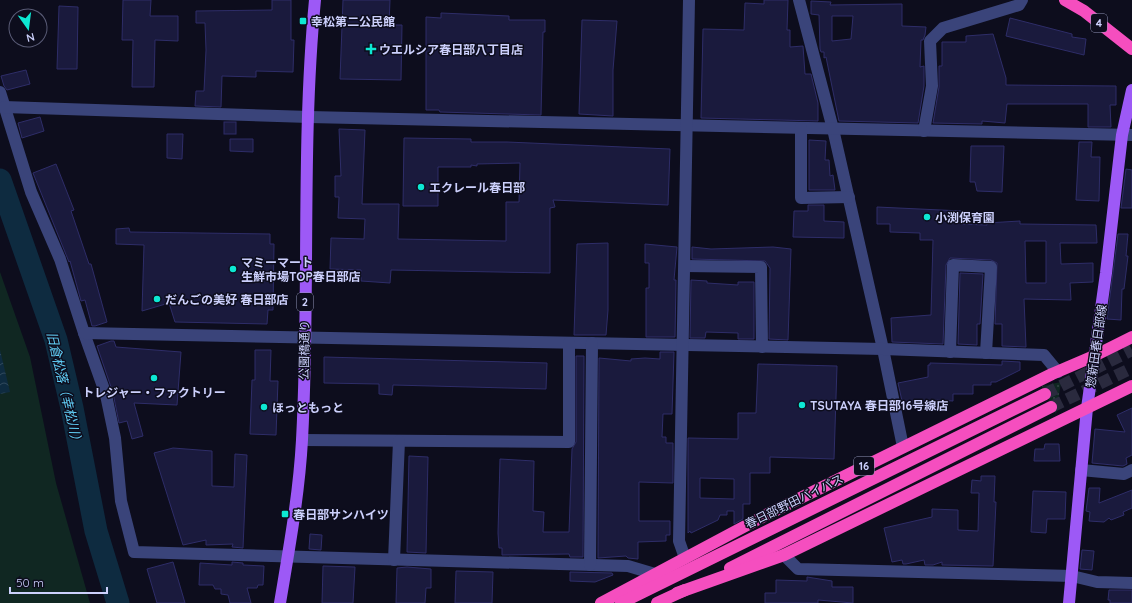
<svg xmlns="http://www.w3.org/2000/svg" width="1132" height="603" font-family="Quicksand,'Noto Sans JP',sans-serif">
<defs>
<pattern id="grass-dots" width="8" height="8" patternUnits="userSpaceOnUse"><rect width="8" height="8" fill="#102722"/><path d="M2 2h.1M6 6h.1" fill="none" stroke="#324543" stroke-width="1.8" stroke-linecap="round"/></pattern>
<pattern id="water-waves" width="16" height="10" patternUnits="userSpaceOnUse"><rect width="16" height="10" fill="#0e2b40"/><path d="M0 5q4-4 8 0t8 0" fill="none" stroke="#30495c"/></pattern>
</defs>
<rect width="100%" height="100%" fill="#0d0d1d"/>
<path fill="url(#grass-dots)" d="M1061 382 1056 414 1042 386Z"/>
<path fill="#102722" d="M0 272 30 357 56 483 90 603H0Z"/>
<path fill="url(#water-waves)" d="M0 350 10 392 0 394Z"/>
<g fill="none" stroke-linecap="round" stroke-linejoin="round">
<path stroke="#0e2b40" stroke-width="23" d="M0 180 56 340 72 408 96 531 118 603"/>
</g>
<g fill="#1a1a3d" stroke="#2e2d68" fill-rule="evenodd">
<path d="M123 0H151L150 16H178V41L155 40 154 87H132L133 40H122Z"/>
<path d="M272 0H291V40H294L293 72 256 71V77L222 76 221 107 195 106 196 91H204L206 50 205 23H196V11L272 10Z"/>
<path d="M343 0H390L389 25H402L401 80 340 79Z"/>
<path d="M764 0H788L787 30H790V47L803 46 805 74H811L818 103V121L701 118 703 29 744 30 745 3 764 4Z"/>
<path d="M811 1 831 2 830 5 902 4V26L926 27 925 35 923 40H921L920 67 924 66V86L918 123 839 121 826 57 824 58V52H821L820 49 819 15 811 14ZM832 16H853L851 39 832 41Z"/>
<path d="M59 6 78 7 77 69H57Z"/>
<path d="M441 13 509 16V20H545V32H543L541 115 440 112 439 110H426V17L441 18Z"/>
<path d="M1010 18 1072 34V37L1086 39 1084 55 1006 36Z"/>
<path d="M582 20 617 21 613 70V116L579 114Z"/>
<path d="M993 34 1006 78V85L1116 86V105H1110L1111 127H1088V104H1007L1005 123 982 121V124L933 123 939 87V66H942V42H966V36Z"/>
<path d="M26 70 30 84 7 90 4 86 1 76Z"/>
<path d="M40 117 44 131 22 138 18 123Z"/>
<rect x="224" y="122" width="12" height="12"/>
<path d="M339 129 365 130 362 204H399L398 239 506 241V202H519L520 163 477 164V166L471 165V167H438V206H403L404 138 471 139V142H507L670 149 668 205 553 200 555 207 550 208V273L391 270 390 283 361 281V270L330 269 331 238 364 239 365 219 338 218 339 197H335V176H341Z"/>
<path d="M167 134H183L182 159 167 158Z"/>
<path d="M230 139H253V152L230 151Z"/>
<path d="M809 140 826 141 825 160H829L830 176 833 175 835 190H809Z"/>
<path d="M1079 142H1092L1091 157H1100L1099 201 1076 200Z"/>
<path d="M971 146H1004L1002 192 977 191 975 182H970Z"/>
<path d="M56 164 74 210 71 211 89 264H91L107 322 95 326H92L85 300 81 301 70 261 69 262 33 173Z"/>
<path d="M1126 169 1132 170V208H1121Z"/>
<path d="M808 205H824V221L844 222V238L793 237 794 211H808Z"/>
<path d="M877 207 962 211 961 224 987 225V223L1020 221V224L1096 225 1097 243H1060L1061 264 1093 263V282L1070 283 1071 300 1024 299 1026 347 1002 346V324H995L997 263 991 260 950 258 946 265 943 344 892 342 891 318 931 315 933 240H920V233L890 232V224H877ZM1025 241H1046V283H1026Z"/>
<path d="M129 228 130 232 270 234V244H274L273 310H268L267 324 175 322 169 303 142 311 144 245 116 244V229Z"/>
<path d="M1118 234H1128L1126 256H1128L1124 289H1122L1121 320 1107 319Z"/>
<path d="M608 243V310L606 335H574L577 244Z"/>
<path d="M645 244 677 247 674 280H676L675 337H646V288H649V263H645Z"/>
<path d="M692 247 711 249 773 247 791 249 788 340 769 339 770 268 765 261 692 259Z"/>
<path d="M960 273 983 274 980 324H977V345L958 344Z"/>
<path d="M691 280 707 281V283L738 285V282H754V339H738V333L706 332 705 338H690Z"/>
<path d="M111 341H114L116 347 181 352 177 405 134 403 143 436 132 439 127 421 119 423 113 393 97 346Z"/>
<path d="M255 350H271L270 381H278L276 435 250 434 252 380H255Z"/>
<path d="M660 352H674L672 414H663L662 437H666V443H673V483L639 482V521H670V535H666V541L638 542V559L628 558 626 556 598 558 599 358 631 361V359L645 358 660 359Z"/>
<path d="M576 356H584L583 557H570L569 554 502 555V548H499L498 533 500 459 534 461 533 511 544 512 543 532H569L572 449 576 442Z"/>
<path d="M324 357 547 363 546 389 393 385 392 395 379 394V384L324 383Z"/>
<path d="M1002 361 1020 362V370L996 382H991V385H973V394H953V401L937 400V404L904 410 898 383 928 377V365H930V363L1002 365Z"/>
<path d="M758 364 837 366 834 459 770 457V473H750V504H743V519L734 524V511H727V515H720L718 520 691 533 690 531 688 533V438L738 439V413H756ZM700 478 734 479V499L700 498Z"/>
<path d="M1132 408V455L1126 458 1127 464 1123 466 1092 463 1095 429 1125 432 1117 415Z"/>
<path d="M1045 444H1059L1060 461H1034L1035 449H1044Z"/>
<path d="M173 448 212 451V486L234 487 235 454 247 455 243 548 232 547 233 544 206 545V540L183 545 154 453Z"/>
<path d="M409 456 428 457 426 553 407 552Z"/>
<path d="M981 476H995L994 502H996L993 566 942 565V562L933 565H925L924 560 906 564H903L902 560 892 562 884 528 932 517V509L958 510V530L978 531 979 493H971L972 480 981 481Z"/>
<path d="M1089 488H1100L1099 503 1132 490V508L1123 512 1124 515 1111 520 1109 518 1104 522 1089 521 1090 512 1086 511Z"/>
<path d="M1033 491 1066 492 1065 519H1047L1046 533 1031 532Z"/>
<path d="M310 534 322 535 321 550 309 549Z"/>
<path d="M1082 550 1094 551 1092 570 1080 569Z"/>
<path d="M173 562 185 603H157L147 569Z"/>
<path d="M232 562 243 563V565L264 566 263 585H258L257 588H247L251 603H230L228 595 221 594V589H215L213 585H199L200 563 232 565Z"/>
<path d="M323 566 355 567 353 603H322Z"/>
<path d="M407 567 431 569V588H426L425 603H396L397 568Z"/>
<path d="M456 571 493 572 492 603H455Z"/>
<path d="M570 572 612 573 613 575 595 582 570 581Z"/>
<path d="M807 577 832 581V587H853V603L818 600V603H765V593H776V580L807 581Z"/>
<path d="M1109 590H1132V603H1110V600H1108Z"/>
</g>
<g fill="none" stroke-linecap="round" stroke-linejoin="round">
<g stroke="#2a2a3e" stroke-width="12" stroke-dasharray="12 6" stroke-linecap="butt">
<path d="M1045 394 1132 350"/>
<path d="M1051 407 1132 368"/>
</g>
<g stroke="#3a447a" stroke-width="12">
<path d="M799 0 833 129 883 349 903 447"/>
<path d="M0 92 31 192 60 259 84 333 106 395 115 438 121 501 134 552 628 566 655 574"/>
<path d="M4 107 309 117 1132 135"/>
<path d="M801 128V198L849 197"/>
<path d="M924 131 932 86 930 41 943 28 1019 5 1022 0"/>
<path d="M685 266 761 267 762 347"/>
<path d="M84 333 883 349 1044 355 1058 372"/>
<path d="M950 352 953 265 991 267 986 353"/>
<path d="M302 440 569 442V343"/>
<path d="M1081 470 1124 474 1132 470"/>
<path d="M784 555 798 569 1072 576 1097 582 1132 583"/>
<path d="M685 558 679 541 689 0"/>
<path d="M394 560 399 441"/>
<path d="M590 565 592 343"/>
</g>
<g stroke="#9d59f6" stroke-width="12">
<path d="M280 603C289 549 299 495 302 440 310 294 301 146 315 0"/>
<path d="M1069 603 1087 408 1106 273 1122 135 1132 90"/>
</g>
<g stroke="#f54ebf" stroke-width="12">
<path d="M1065 0 1084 11 1132 49"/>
<path d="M730 568 1051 407"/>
<path d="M677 593 784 555 1132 386"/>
<path d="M601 603 766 515 1052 374 1094 356 1132 337"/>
<path d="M621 603 1045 394"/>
<path d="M657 603 685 590"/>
</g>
</g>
<g fill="#0de8d3" stroke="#0d0d1d" stroke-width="1.5">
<rect x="299" y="17" width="8" height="8" rx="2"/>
<path d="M369 43h4v4h4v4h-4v4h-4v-4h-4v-4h4z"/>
<circle cx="421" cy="187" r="4"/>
<circle cx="927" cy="217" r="4"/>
<circle cx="233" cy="269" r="4"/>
<circle cx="157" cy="299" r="4"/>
<circle cx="154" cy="378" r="4"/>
<circle cx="802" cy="405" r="4"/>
<circle cx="264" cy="407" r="4"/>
<rect x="281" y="510" width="8" height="8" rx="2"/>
</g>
<g text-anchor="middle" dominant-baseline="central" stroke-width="3" stroke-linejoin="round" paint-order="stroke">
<g fill="#0d0d1d" stroke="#9396b9" stroke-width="1">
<rect x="1091" y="14" width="16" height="18" rx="3"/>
<rect x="297" y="293" width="16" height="18" rx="3"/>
<rect x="854" y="457" width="20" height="18" rx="3"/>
</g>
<g font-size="11" font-weight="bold" fill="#ccd0fc">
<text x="1099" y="23">4</text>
<text x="305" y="302">2</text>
<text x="864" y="466">16</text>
</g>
<g font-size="12" font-weight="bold" fill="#ccd0fc" stroke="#0d0d1d" text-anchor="start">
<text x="311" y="21">幸松第二公民館</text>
<text x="379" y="49">ウエルシア春日部八丁目店</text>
<text x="429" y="187">エクレール春日部</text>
<text x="935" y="217">小渕保育園</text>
<text x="241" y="262">マミーマート<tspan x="241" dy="14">生鮮市場TOP春日部店</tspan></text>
<text x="165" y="299">だんごの美好 春日部店</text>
<text x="154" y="392" text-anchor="middle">トレジャー・ファクトリー</text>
<text x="810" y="405">TSUTAYA 春日部16号線店</text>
<text x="272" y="407">ほっともっと</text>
<text x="293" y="514">春日部サンハイツ</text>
</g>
<g font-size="12" fill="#ccd0fc" stroke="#0d0d1d">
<text transform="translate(1096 346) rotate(-82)">惣新田春日部線</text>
<text transform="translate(304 350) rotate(-89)">公園橋通り</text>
<text transform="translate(794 501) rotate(-26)">春日部野田バイパス</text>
</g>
<g font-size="13" font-style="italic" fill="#60cef6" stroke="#0d0d1d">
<text transform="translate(65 389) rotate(77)">旧倉松落（幸松川）</text>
</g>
</g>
<g transform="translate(28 28) rotate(166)"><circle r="19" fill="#0d0d1d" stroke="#595b76"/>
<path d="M0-3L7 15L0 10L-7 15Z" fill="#0de8d3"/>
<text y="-6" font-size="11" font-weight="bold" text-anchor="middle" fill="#ccd0fc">N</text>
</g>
<path d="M10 587v6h97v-6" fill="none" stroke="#ccd0fc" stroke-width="2"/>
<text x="16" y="587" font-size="12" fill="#ccd0fc" stroke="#0d0d1d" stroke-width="3" paint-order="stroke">50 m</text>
</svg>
